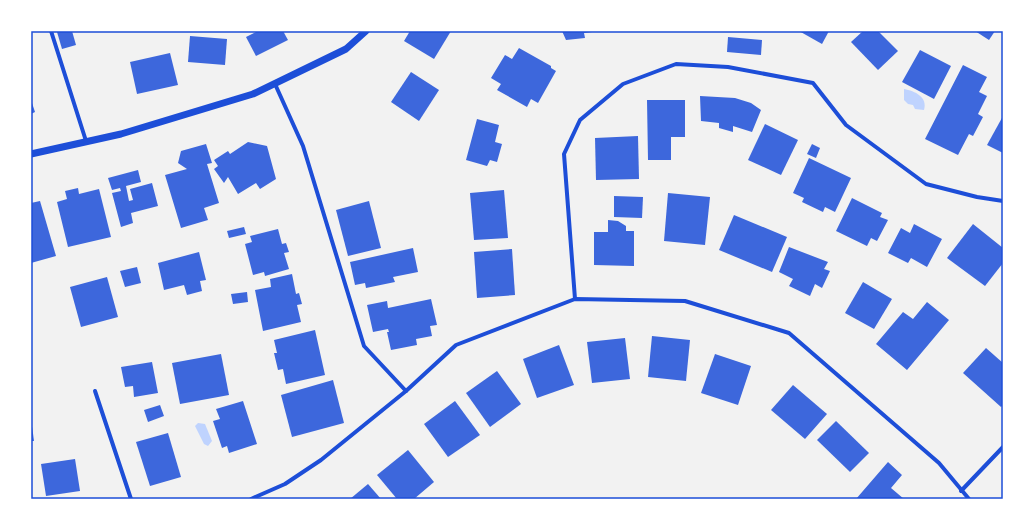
<svg xmlns="http://www.w3.org/2000/svg" width="1034" height="530" font-family="'IBM Plex Serif',serif">
<rect width="100%" height="100%" fill="#f2f2f2"/>
<g fill="#bfd3fe">
<path d="M904 89C915 91 928 97 924 110L915 109 913 105 908 104 904 100Z"/>
<path d="M198 423 205 424 212 441 208 446 204 444 195 426Z"/>
</g>
<g fill="#3d67dc">
<path d="M61 31H72L76 45 62 49 57 32Z"/>
<path d="M258 31H283L288 40 256 56 246 37Z"/>
<path d="M410 31H451L434 59 404 41Z"/>
<path d="M562 31H592V32L584 33 585 38 566 40Z"/>
<path d="M799 31H829L822 44Z"/>
<path d="M863 31H878L898 51 878 70 851 42Z"/>
<path d="M975 31H995L989 40Z"/>
<path d="M190 36 227 39 225 65 188 62Z"/>
<path d="M728 37 762 40 761 55 727 52Z"/>
<path d="M519 48 551 66V68L556 71 538 103 531 99 527 107 497 90 501 84 491 78 505 55 512 59Z"/>
<path d="M920 50 951 66 934 99 902 82Z"/>
<path d="M170 53 178 85 137 94 130 62Z"/>
<path d="M963 65 987 77 979 92 987 96 978 114 983 117 973 136 969 134 958 155 925 139Z"/>
<path d="M411 72 439 90 419 121 391 102Z"/>
<path d="M700 96 735 98 751 103 761 110 752 132 733 126V132L719 128V123L701 121Z"/>
<path d="M31 100 35 112 31 114Z"/>
<path d="M647 100H685V137H671V160H648Z"/>
<path d="M1003 116V153L987 145Z"/>
<path d="M477 119 499 125 495 142 502 144 497 162 490 160 487 166 466 160Z"/>
<path d="M765 124 798 140 781 175 748 160Z"/>
<path d="M638 136 639 179 596 180 595 138Z"/>
<path d="M248 142 267 146 276 179 260 189 256 183 238 194 228 177 224 183 214 169 218 166 214 160 228 151 230 154Z"/>
<path d="M206 144 212 163 207 164 219 203 204 208 208 220 181 228 165 175 187 169 178 163 181 151Z"/>
<path d="M812 144 820 148 816 158 807 154Z"/>
<path d="M809 158 851 178 835 212 825 207 823 212 802 202 804 198 793 193Z"/>
<path d="M138 170 141 182 126 186 129 201 133 200 130 189 152 183 158 206 131 213 133 223 121 227 112 193 121 191 120 188 112 190 108 178Z"/>
<path d="M78 188 79 194 99 189 111 237 68 247 57 202 67 199 65 191Z"/>
<path d="M504 190 508 238 474 240 470 193Z"/>
<path d="M668 193 710 197 705 245 664 241Z"/>
<path d="M614 196 643 197 642 218 614 217Z"/>
<path d="M852 198 882 213 880 217 888 220 877 241 871 238 867 246 836 231Z"/>
<path d="M40 201 56 256 31 263V203Z"/>
<path d="M369 201 381 248 348 256 336 210Z"/>
<path d="M734 215 787 237 772 272 719 250Z"/>
<path d="M608 220 618 221 626 226V231H634V266L594 265V232H608Z"/>
<path d="M914 224 942 239 927 267 911 258 908 263 888 253 901 228 910 233Z"/>
<path d="M973 224 1003 248V263L985 286 947 258Z"/>
<path d="M244 227 246 234 229 238 227 231Z"/>
<path d="M278 229 282 244 286 243 289 252 284 253 289 269 265 276 264 272 253 275 245 244 252 242 250 236Z"/>
<path d="M789 247 828 262 824 269 830 271 822 288 815 284 810 296 789 286 793 279 779 272Z"/>
<path d="M413 248 418 272 393 277 395 282 366 288 365 283 355 285 350 262Z"/>
<path d="M512 249 515 295 477 298 474 252Z"/>
<path d="M199 252 206 280 200 281 202 291 187 295 184 285 164 290 158 263Z"/>
<path d="M137 267 141 283 125 287 120 271Z"/>
<path d="M292 274 296 294 299 293 302 304 297 305 301 322 263 331 255 290 271 287 270 279Z"/>
<path d="M107 277 118 317 81 327 70 287Z"/>
<path d="M863 282 892 299 874 329 845 313Z"/>
<path d="M247 292 248 302 233 304 231 294Z"/>
<path d="M431 299 437 325 430 326 432 336 416 339 417 345 391 350 387 332H389L388 329 373 332 367 305 387 301 388 308Z"/>
<path d="M927 302 949 320 907 370 876 344 903 312 913 319Z"/>
<path d="M315 330 325 375 286 384 283 369 278 370 274 353H277L274 340Z"/>
<path d="M652 336 690 340 686 381 648 377Z"/>
<path d="M625 338 630 379 592 383 587 342Z"/>
<path d="M559 345 574 385 537 398 523 359Z"/>
<path d="M986 348 1003 363V405L1001 407 963 373Z"/>
<path d="M221 354 229 395 180 404 172 363Z"/>
<path d="M715 354 751 366 738 405 701 393Z"/>
<path d="M152 362 158 393 134 397 133 386 125 387 121 367Z"/>
<path d="M497 371 521 404 490 427 466 393Z"/>
<path d="M333 380 344 423 292 437 281 395Z"/>
<path d="M793 385 827 414 805 439 771 410Z"/>
<path d="M243 401 257 444 229 453 227 446 222 448 213 421 220 419 216 409Z"/>
<path d="M455 401 480 435 448 457 424 424Z"/>
<path d="M160 405 164 416 148 422 144 410Z"/>
<path d="M31 419 34 441H31Z"/>
<path d="M836 421 869 453 850 472 817 440Z"/>
<path d="M168 433 181 477 150 486 136 442Z"/>
<path d="M408 450 434 482 414 499H397L377 475Z"/>
<path d="M75 459 80 491 46 496 41 464Z"/>
<path d="M888 462 902 475 891 488 904 499H856Z"/>
<path d="M368 484 381 499H350Z"/>
</g>
<g fill="none" stroke-linecap="round" stroke-linejoin="round">
<g stroke="#1d4ed8" stroke-width="4">
<path d="M51 31 86 141"/>
<path d="M275 84 303 146 364 346 406 391"/>
<path d="M575 299 564 154 580 120 623 84 676 64 728 67 813 83 846 125 926 184 977 197 1003 201"/>
<path d="M95 391 131 499"/>
<path d="M961 491 1003 447"/>
<path d="M251 499 285 484 321 460 406 391 456 345 575 299 685 301 789 333 939 463 969 499"/>
</g>
<path stroke="#1d4ed8" stroke-width="7" d="M31 154 121 134 253 94 346 49 366 31"/>
</g>
<rect width="1034" height="530" fill="none" stroke="#ffffff" stroke-width="64"/>
<rect x="32" y="32" width="970" height="466" fill="none" stroke="#1d4ed8" stroke-width="1.5"/>
</svg>
